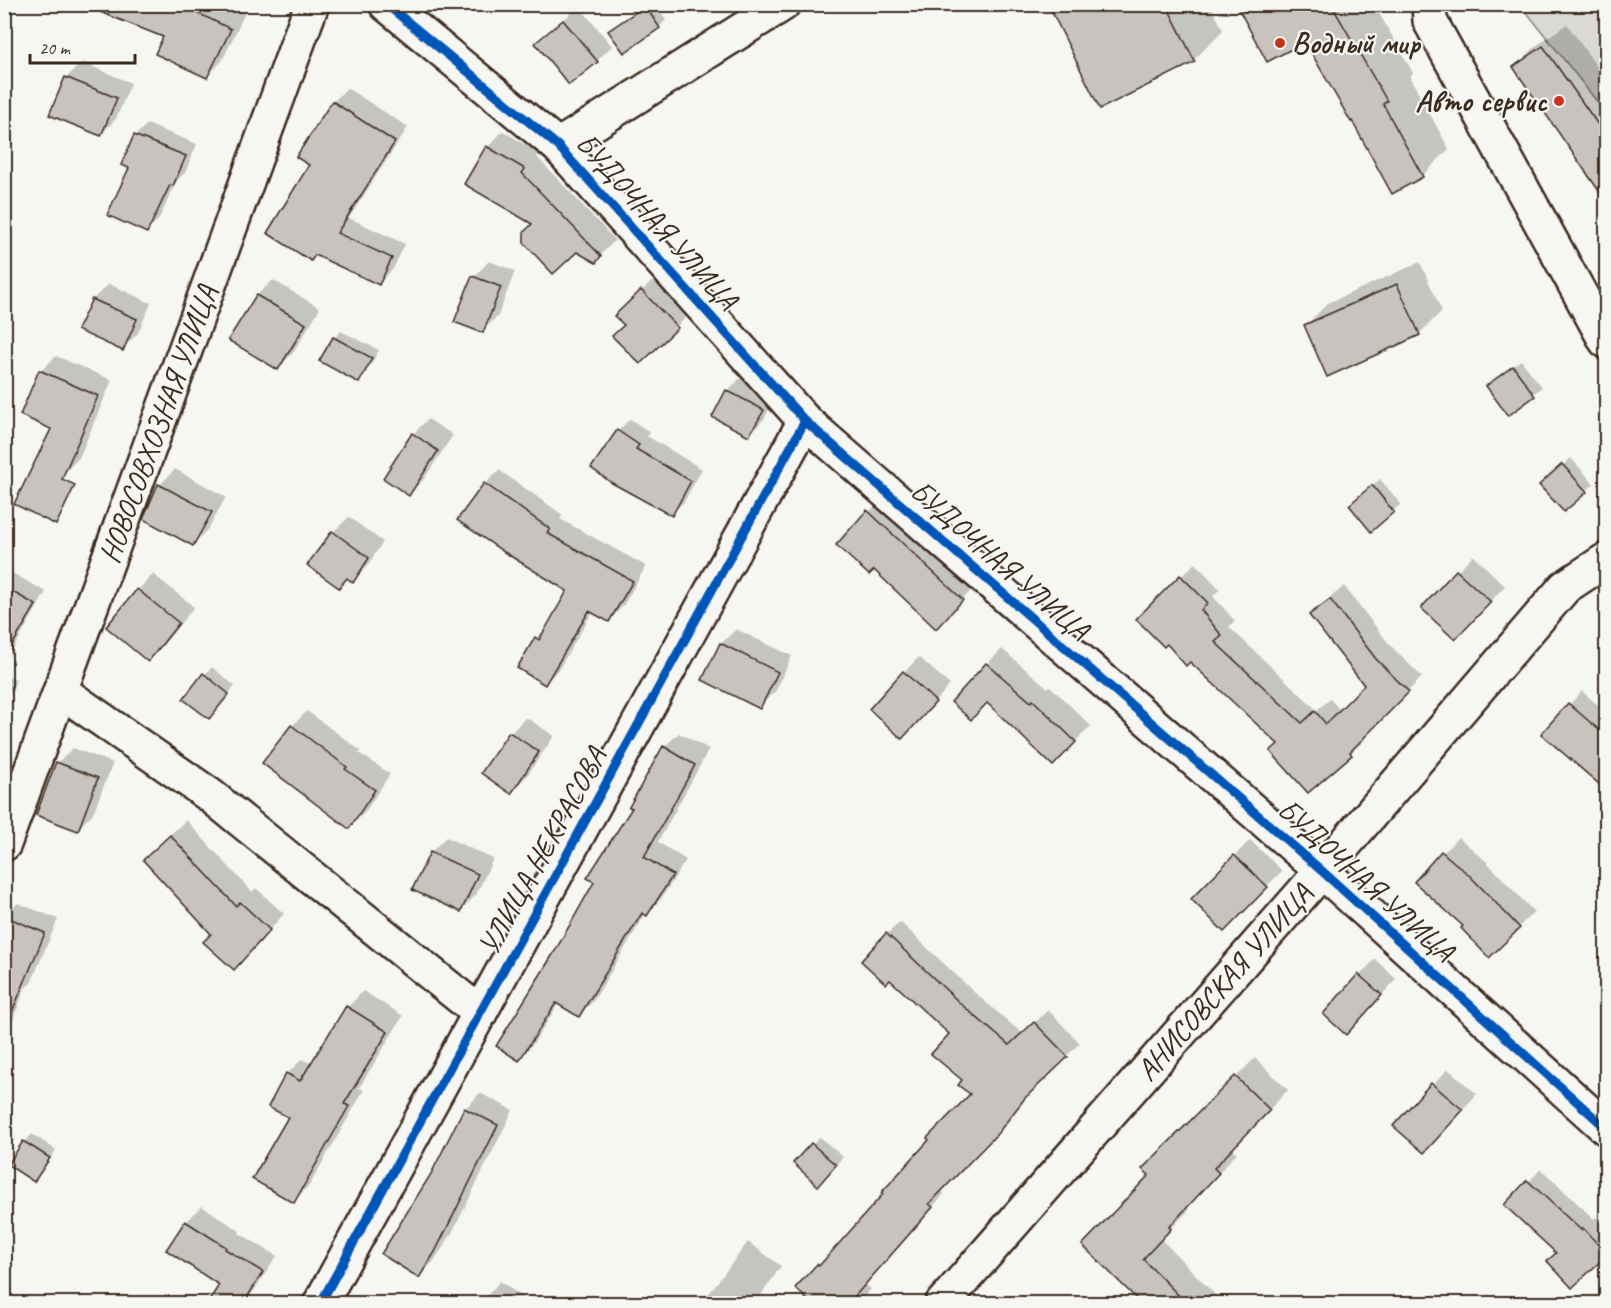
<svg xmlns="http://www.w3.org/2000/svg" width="1611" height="1308" font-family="Caveat,sans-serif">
<rect width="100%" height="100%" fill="#f6f6f2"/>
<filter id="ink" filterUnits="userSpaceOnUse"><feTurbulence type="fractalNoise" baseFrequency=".0167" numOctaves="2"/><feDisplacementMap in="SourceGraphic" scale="12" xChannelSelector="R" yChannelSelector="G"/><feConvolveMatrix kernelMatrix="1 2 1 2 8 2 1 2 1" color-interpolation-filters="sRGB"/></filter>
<g filter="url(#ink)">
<path fill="#dad9d3" stroke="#8a8278" stroke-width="1.5" d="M1521 5H1606V113Z"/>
<g fill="#0003">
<path d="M86 4H227L245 13 222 61 207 77 165 36Z"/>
<path d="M453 4H469L461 12Z"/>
<path d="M646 4H656L666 20 659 27 610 31Z"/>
<path d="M1049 4H1210L1223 30 1194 60Z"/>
<path d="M1238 4H1372L1375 9 1376 8 1413 73 1410 77 1449 149 1422 176 1306 40Z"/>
<path d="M579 6 612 46 597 61 537 43Z"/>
<path d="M1567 24 1606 80V199L1514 68 1537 45Z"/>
<path d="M82 62 131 83 116 119 101 134 66 78Z"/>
<path d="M347 88 408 127 349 218 405 244 393 269 379 283 316 254 311 165 333 102Z"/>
<path d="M147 124 197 144 185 173 177 180 159 219 147 231 131 168 135 136Z"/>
<path d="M503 131 539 153 537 157 615 240 595 261 466 183 488 147Z"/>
<path d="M489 261 515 271 498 316 482 331 474 277Z"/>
<path d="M1420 262 1442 311 1419 334 1305 326 1328 303Z"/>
<path d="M658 276 692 311 676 327 625 325 632 300Z"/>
<path d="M273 280 320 308 293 353 277 369 230 340 257 295Z"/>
<path d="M109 284 151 303 138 333 122 349 79 329 93 299Z"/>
<path d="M341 331 379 350 366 373 359 381 334 338Z"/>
<path d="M56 356 112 380 79 458 64 473 41 371Z"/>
<path d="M1521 360 1542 387 1508 414 1488 386Z"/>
<path d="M743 375 778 394 764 419 749 435 714 416 728 391Z"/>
<path d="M428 419 453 435 424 479 409 494 413 434Z"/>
<path d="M630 419 650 432 647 436 702 469 684 502 671 514 618 431Z"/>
<path d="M1571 458 1594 484 1564 510 1549 478Z"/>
<path d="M175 469 226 497 208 529 193 544 145 519 160 485Z"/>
<path d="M499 470 563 515 560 519 646 566 623 606 609 620 593 611 559 669 545 683 536 638 550 624 569 591 485 484Z"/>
<path d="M1380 479 1401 504 1371 530 1358 498Z"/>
<path d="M884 496 977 584 952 611 838 545Z"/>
<path d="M349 517 383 542 368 565 353 581 348 577 339 586 333 532Z"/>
<path d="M1473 555 1505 586 1471 623 1423 607Z"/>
<path d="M1195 563 1220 589 1213 596 1235 621 1229 627 1317 710 1330 699 1341 711 1366 685 1311 615 1344 586 1390 645 1422 677 1363 737 1365 740 1308 791 1279 744 1190 660 1138 619Z"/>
<path d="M7 570 46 592 4 665V572Z"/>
<path d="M153 574 194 607 164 644 148 660 138 590Z"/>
<path d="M736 629 792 656 775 692 759 707 721 644Z"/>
<path d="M1002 649 1048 688 1050 686 1091 726 1068 749 987 664Z"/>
<path d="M919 657 950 685 917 722 904 672Z"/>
<path d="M212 667 235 686 216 710 205 674Z"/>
<path d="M4 675 16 680 4 709Z"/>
<path d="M1582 691 1606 712V788L1543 734Z"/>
<path d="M307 711 361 751 359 753 390 774 365 812 349 827 292 726Z"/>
<path d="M526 717 554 736 526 777 510 792 483 773 511 733Z"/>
<path d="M679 733 709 749 658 842 686 860 661 899 646 913 594 1000 579 1015 559 1003 533 1044 519 1059 527 1000 596 882 664 747Z"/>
<path d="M73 748 113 763 93 813 78 829 57 763Z"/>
<path d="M186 820 252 892 256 888 284 914 249 952 213 934 160 844Z"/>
<path d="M446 837 493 859 476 895 460 911 431 852Z"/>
<path d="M1458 837 1486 861 1534 912 1489 956 1465 926 1416 882Z"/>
<path d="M1250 840 1282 871 1224 929 1193 899Z"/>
<path d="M18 903 58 919 31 983 25 988 4 1044V916Z"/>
<path d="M900 922 975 993 1023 1034 1048 1010 1080 1043 1036 1085 1010 1118 941 1190 944 1194 865 1284 871 1289 858 1304H814L797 1288 831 1252 832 1253 972 1094 964 1080 951 1034 887 934Z"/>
<path d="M1375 959 1396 979 1362 1018 1325 1014Z"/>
<path d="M363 991 403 1016 359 1088 364 1090 309 1186 293 1201 287 1074 302 1059 312 1064 348 1007Z"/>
<path d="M1255 1058 1288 1090 1232 1148 1237 1153 1187 1207 1189 1210 1161 1239 1224 1304H1125L1135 1294 1151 1175 1145 1169Z"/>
<path d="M1448 1069 1477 1094 1424 1151 1395 1126Z"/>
<path d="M480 1093 513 1110 451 1235 434 1261 419 1277 432 1175 465 1109Z"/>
<path d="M32 1134 56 1150 41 1173 34 1180 10 1165 25 1142Z"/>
<path d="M820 1137 843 1157 825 1177 795 1163Z"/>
<path d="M1541 1169 1594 1219 1596 1217 1606 1228V1254L1572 1286 1558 1253 1506 1205Z"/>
<path d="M202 1206 240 1231 239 1233 277 1256 245 1304H218L221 1284 168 1250 186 1222Z"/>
<path d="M748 1242 781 1266 755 1304H701Z"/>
<path d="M500 1281 532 1304H480Z"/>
<path d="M654 1294 667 1304H645Z"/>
</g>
<g fill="#c8c3be" stroke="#3b2a1e" stroke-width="1.5">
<path d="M85 4H179L231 29 207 78 155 54 163 37 85 6Z"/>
<path d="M1048 4H1166L1195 62 1100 109Z"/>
<path d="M1236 4H1331L1387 101 1383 104 1423 177 1392 194 1352 121 1351 122 1305 42 1267 62Z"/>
<path d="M645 6 660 28 624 53 608 31Z"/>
<path d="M563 20 598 62 569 85 535 43Z"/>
<path d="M1543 46 1606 136V201L1513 67Z"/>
<path d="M65 77 117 98 101 136 49 115Z"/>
<path d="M332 101 395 142 337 233 392 258 379 285 315 255 311 261 267 233 309 165 296 157Z"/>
<path d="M134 135 186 156 173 186 170 185 147 233 107 215 129 168 121 165Z"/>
<path d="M486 146 525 169 522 173 601 256 596 263 577 252 553 274 524 243V232L532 224 464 184Z"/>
<path d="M472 276 501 287 483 333 454 322Z"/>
<path d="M1397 284 1420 335 1327 377 1304 325Z"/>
<path d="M641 290 678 328 640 364 612 336 624 325 614 316Z"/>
<path d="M256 295 306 324 278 370 228 340Z"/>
<path d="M92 299 137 319 123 351 77 330Z"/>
<path d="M333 337 372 358 359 383 319 361Z"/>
<path d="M1513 366 1535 396 1508 416 1486 386Z"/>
<path d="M39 370 98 396 62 479 75 485 56 525 14 504 51 429 20 415Z"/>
<path d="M726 390 764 410 749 436 712 417Z"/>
<path d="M617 430 639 445 636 449 691 481 672 516 612 483 591 468Z"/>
<path d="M412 433 438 451 409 496 383 478Z"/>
<path d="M1562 464 1587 492 1564 512 1539 485Z"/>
<path d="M484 483 550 529 547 533 633 581 609 622 589 611 545 685 517 668 535 637 539 640 567 591 504 552 457 520Z"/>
<path d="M158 484 212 512 193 546 143 519Z"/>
<path d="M1372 485 1394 512 1371 532 1349 505Z"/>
<path d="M867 510 963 600 936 629 874 570 869 575 836 545Z"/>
<path d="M332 531 369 558 353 583 347 578 339 588 307 565Z"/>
<path d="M1456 570 1491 602 1455 640 1421 608Z"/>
<path d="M1180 575 1208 603 1201 610 1222 636 1215 642 1302 723 1315 711 1326 724 1364 685 1309 615 1330 599 1376 659 1409 692 1350 752 1352 755 1308 793 1270 751 1278 744 1190 662 1186 666 1167 644 1164 647 1136 619Z"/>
<path d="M4 587 36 605 4 659Z"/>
<path d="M137 589 179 623 148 662 106 627Z"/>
<path d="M720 643 778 672 760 709 702 680Z"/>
<path d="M986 663 1031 702 1033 700 1076 742 1053 766 987 703 971 720 951 702Z"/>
<path d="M903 671 936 702 902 739 869 709Z"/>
<path d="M203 673 229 694 209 719 183 699Z"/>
<path d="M1568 703 1606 736V790L1541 734Z"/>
<path d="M291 725 347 767 345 769 375 790 349 829 262 763Z"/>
<path d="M509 732 539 752 511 794 481 773Z"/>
<path d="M663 746 695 765 644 857 673 875 647 916 642 913 579 1017 556 1003 519 1061 496 1046 555 951 594 882 587 878 632 808 629 807Z"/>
<path d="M56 762 98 778 78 831 36 815Z"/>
<path d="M170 835 236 906 240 902 270 930 234 970 203 942 211 934 143 860Z"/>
<path d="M1441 851 1470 876 1520 928 1489 958 1461 928 1463 926 1414 882Z"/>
<path d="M430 852 478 874 461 912 412 890Z"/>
<path d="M1234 855 1268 887 1224 932 1191 899Z"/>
<path d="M4 916 45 933 5 1029H4Z"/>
<path d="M886 933 962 1005 1009 1045 1034 1022 1068 1057 1025 1098 998 1133 929 1204 933 1207 848 1304H812L795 1288 817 1264 819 1266 883 1194 881 1193 929 1140 927 1138 970 1094 958 1085 962 1080 931 1054 949 1034 890 980 886 984 861 961Z"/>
<path d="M1358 974 1382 995 1346 1035 1323 1014Z"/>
<path d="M346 1006 388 1032 344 1104 349 1106 294 1203 252 1179 288 1117 268 1107 286 1073 300 1081Z"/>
<path d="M1235 1076 1270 1110 1214 1168 1219 1173 1169 1227 1171 1229 1143 1259 1187 1304H1142L1082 1245 1149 1175 1142 1169Z"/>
<path d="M1431 1083 1463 1110 1424 1153 1393 1126Z"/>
<path d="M464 1108 498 1125 435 1252 419 1278 381 1254 431 1174Z"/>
<path d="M23 1141 50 1158 34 1182 8 1165Z"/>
<path d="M811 1143 836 1165 818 1186 793 1163Z"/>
<path d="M1527 1180 1581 1230 1583 1228 1606 1253V1256L1572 1288 1547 1261 1556 1253 1504 1205Z"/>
<path d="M185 1221 226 1247 225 1249 263 1272 243 1304H207L219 1285 166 1250Z"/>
</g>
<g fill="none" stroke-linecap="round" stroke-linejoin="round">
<g stroke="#3b2a1e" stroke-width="38">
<g id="minor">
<path d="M386 4 558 146 805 421 1322 871 1606 1128"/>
<path d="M1429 4 1430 21 1606 341"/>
<path d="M558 146 783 4"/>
<path d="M61 691 211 796 480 1013"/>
<path d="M4 844 312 4"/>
<path d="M320 1304 805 421"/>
<path d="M942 1304 1322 871 1565 587 1606 560"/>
</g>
</g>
<use href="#minor" stroke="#f6f6f2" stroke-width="33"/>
<g stroke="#f6f6f2" stroke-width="13">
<g id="cycleway">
<path d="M386 4 558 146 805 421 1322 871 1606 1128"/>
<path d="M320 1304 805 421"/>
</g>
</g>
<use href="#cycleway" stroke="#0057b8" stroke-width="9"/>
</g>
</g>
<g fill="#c8321e" stroke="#f6f6f2" stroke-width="2">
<circle cx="1280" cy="43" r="6"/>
<circle cx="1559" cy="101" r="6"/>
</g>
<g text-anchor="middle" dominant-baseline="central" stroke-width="4.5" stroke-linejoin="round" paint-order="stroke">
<g font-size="30" font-weight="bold" fill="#3b2a1e" stroke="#f6f6f2" text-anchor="start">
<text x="1292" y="43">Водный мир</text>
<text x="1547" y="101" text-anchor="end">Авто сервис</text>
</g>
<g font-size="30" fill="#3b2a1e" stroke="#f6f6f2">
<text transform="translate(657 221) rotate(48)">БУДОЧНАЯ УЛИЦА</text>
<text transform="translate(158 424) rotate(-70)">НОВОСОВХОЗНАЯ УЛИЦА</text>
<text transform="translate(1000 560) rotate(41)">БУДОЧНАЯ УЛИЦА</text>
<text transform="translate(542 851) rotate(-61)">УЛИЦА НЕКРАСОВА</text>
<text transform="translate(1366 880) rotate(42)">БУДОЧНАЯ УЛИЦА</text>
<text transform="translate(1224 982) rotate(-49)">АНИСОВСКАЯ УЛИЦА</text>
</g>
</g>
<rect width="1611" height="1308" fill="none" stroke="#f6f6f2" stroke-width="24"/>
<rect x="12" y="12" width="1587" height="1284" fill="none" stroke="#3b2a1e" stroke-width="2" filter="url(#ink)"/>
<path d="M30 54v9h105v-9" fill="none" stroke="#3b2a1e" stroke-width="3"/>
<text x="39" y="54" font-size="18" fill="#3b2a1e" stroke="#f6f6f2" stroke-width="4.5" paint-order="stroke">20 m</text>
</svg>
